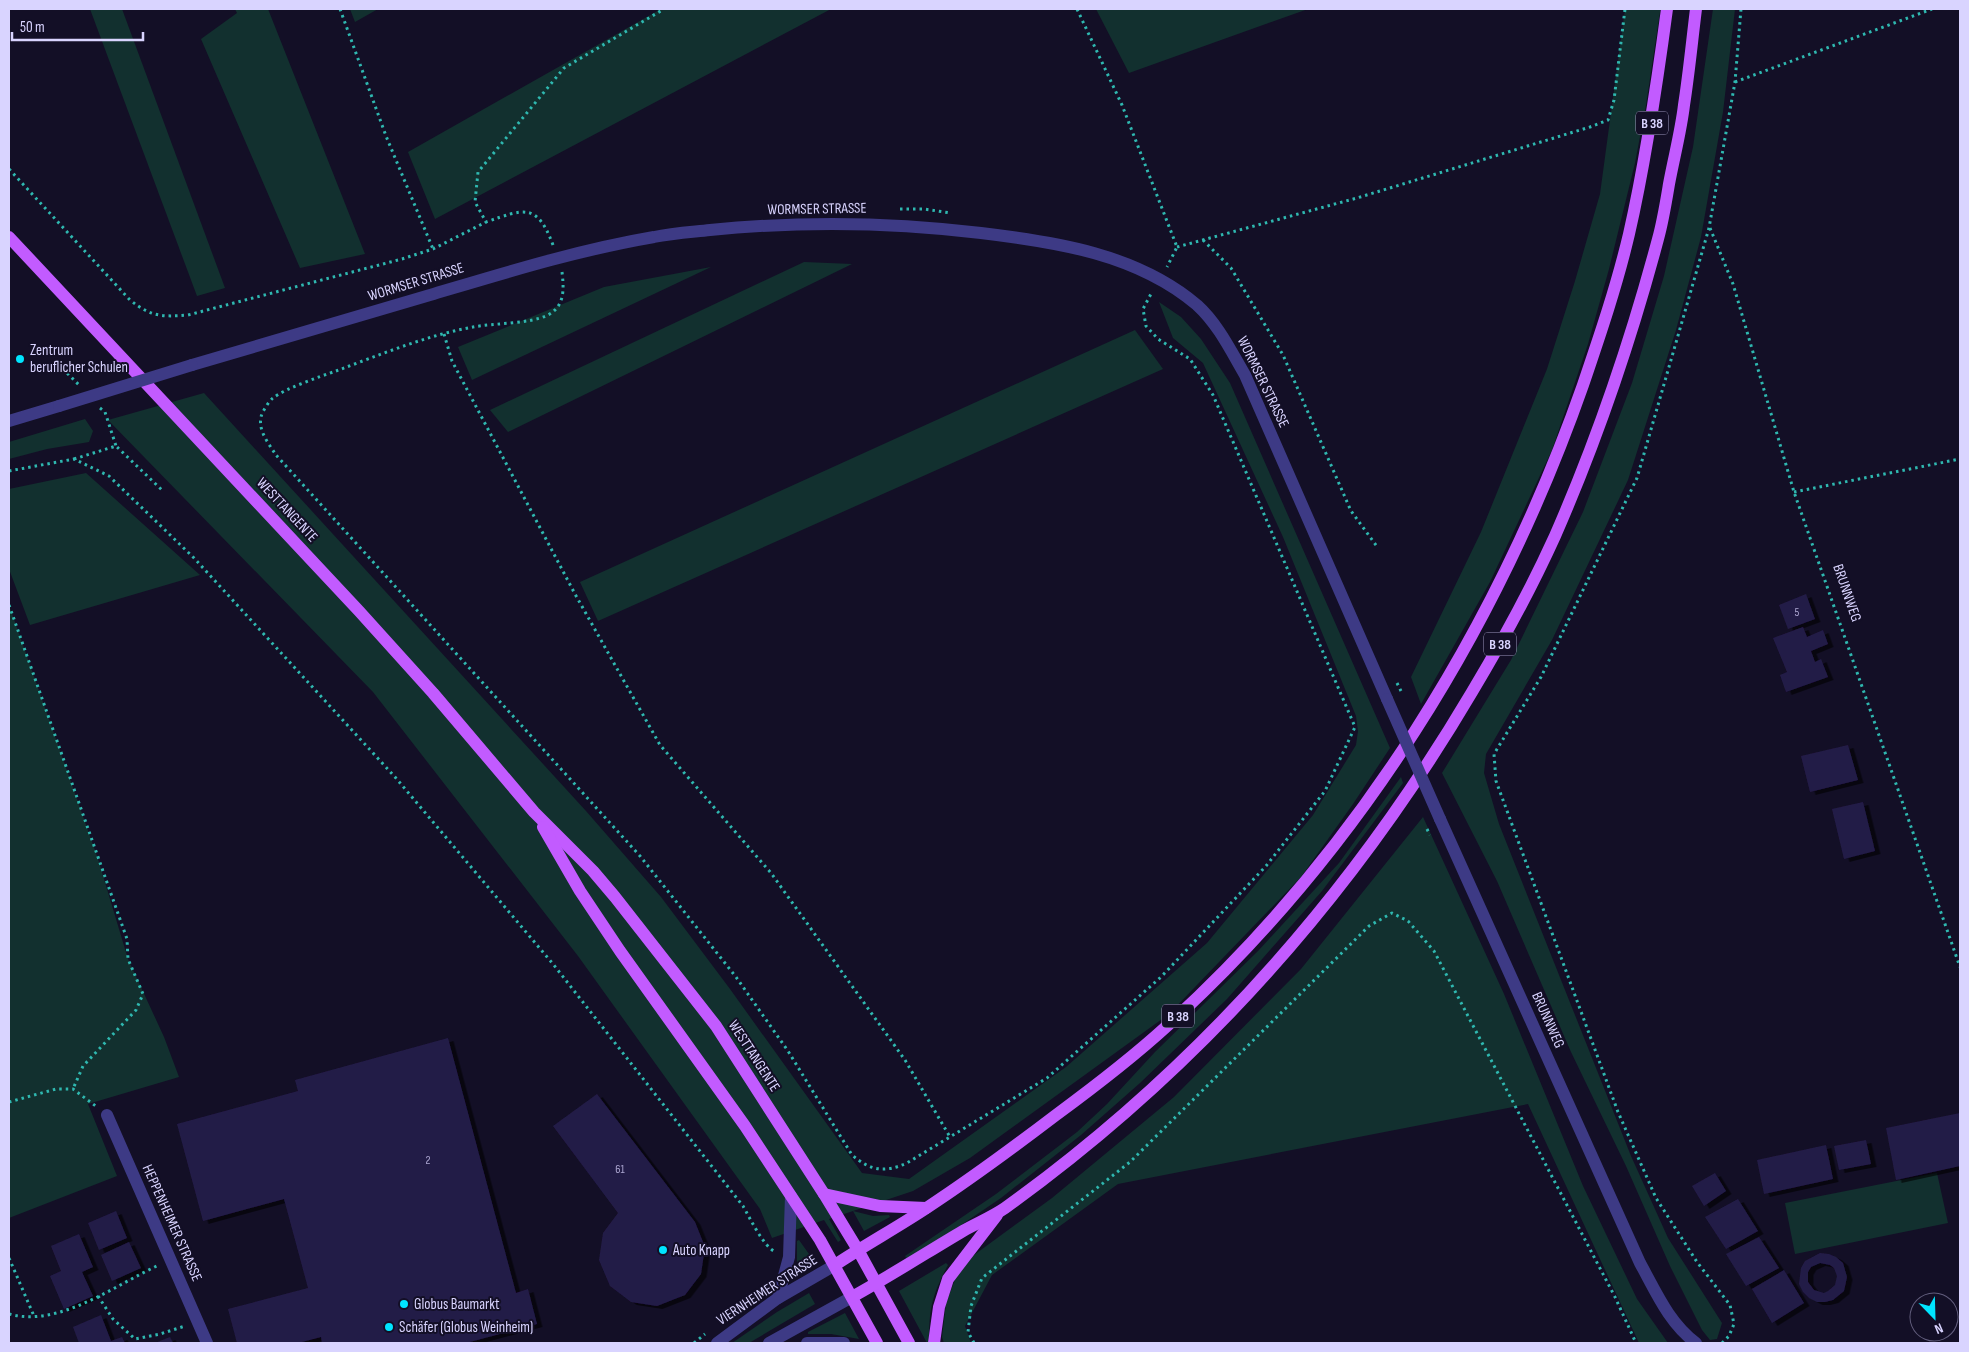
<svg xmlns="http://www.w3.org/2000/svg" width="1969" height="1352" font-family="'Sofia Sans Condensed',sans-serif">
<defs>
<filter id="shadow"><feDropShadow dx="5.5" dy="3" stdDeviation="0" flood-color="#0009"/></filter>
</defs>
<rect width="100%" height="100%" fill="#130f26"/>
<g fill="#12302f">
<path d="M90 9H122L225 288 197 296Z"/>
<path d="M235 9H268L365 254 300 268 201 39 237 13Z"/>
<path d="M350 9H378L355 22Z"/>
<path d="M661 9H831L435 219 408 152Z"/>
<path d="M1096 9H1308L1129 73Z"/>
<path d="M1625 9H1660V12L1646 105 1635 163 1609 269 1588 344 1552 450 1490 582 1421 704 1411 677 1481 532 1547 369 1575 281 1600 194Z"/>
<path d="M1713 9H1735L1723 112 1701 237 1676 330 1628 480 1552 640 1486 754 1484 773 1499 824 1631 1156 1668 1238 1722 1323 1717 1339 1710 1340 1702 1330 1670 1266 1626 1166 1571 1052 1497 881 1442 773 1511 660 1583 512 1632 383 1664 276 1693 147Z"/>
<path d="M804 262 852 264 508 432 490 410Z"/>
<path d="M711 267 472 380 458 347 604 287Z"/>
<path d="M1159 302 1181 317 1201 339 1230 383 1390 748 1353 804 1301 877 1169 1014 970 1158 913 1191 853 1211 873 1216 889 1215 890 1217 864 1231 853 1211 829 1219 841 1240 838 1242 824 1220 772 1238 760 1209 578 956 373 692 108 420 204 393 586 811 661 897 730 989 862 1173 909 1179 1066 1067 1207 943 1313 815 1356 745 1358 731 1356 716 1283 537 1203 363 1173 338Z"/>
<path d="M1135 330 1163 369 598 621 580 582Z"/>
<path d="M85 419 93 431 89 442 47 449 9 459V442Z"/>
<path d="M86 473 200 575 30 625 9 569V489Z"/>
<path d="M9 605 98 859 128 959 164 1037 179 1077 88 1104 117 1176 9 1218Z"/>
<path d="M1401 777 1403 783 1322 891 1227 999 1140 1083 1081 1135 1001 1198 908 1261 905 1256 996 1194 1077 1132 1107 1104 1155 1052 1258 951 1339 863Z"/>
<path d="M1423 817 1504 994 1583 1186 1637 1299 1668 1343H1639L1528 1104 1118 1184 992 1275 965 1326 971 1343H944L942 1337 946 1303 956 1277 974 1255 1052 1198 1174 1097 1301 969Z"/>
<path d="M1937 1173 1948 1223 1795 1254 1785 1203Z"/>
<path d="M799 1240 814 1261 794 1274 797 1265V1241Z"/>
<path d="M946 1263 948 1265C932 1295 929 1309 929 1342L927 1343 899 1291Z"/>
<path d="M809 1293 815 1304 749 1343H732L777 1312Z"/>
<path d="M845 1313 859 1339 831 1334H808V1332Z"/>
</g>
<g fill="#241b47" fill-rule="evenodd" filter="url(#shadow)">
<path d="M1806 594 1815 619 1788 629 1779 605Z"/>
<path d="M1803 627 1807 637 1823 630 1828 644 1811 651 1815 662 1821 659 1828 677 1786 692 1780 675 1787 672 1773 638Z"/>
<path d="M1848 745 1858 780 1810 792 1801 756Z"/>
<path d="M1863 802 1875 851 1844 859 1832 809Z"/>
<path d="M448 1038 516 1293 528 1289 537 1324 466 1343H322L321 1337 298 1343H237L228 1309 308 1288 284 1199 203 1221 177 1124 298 1091 295 1080Z"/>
<path d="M597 1094 695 1222 705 1247 701 1274 685 1295 657 1306 631 1302 610 1286 599 1260 603 1233 618 1213 553 1126Z"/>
<path d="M1960 1113V1166L1896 1180 1886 1128Z"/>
<path d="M1866 1140 1871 1164 1839 1170 1834 1146Z"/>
<path d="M1826 1145 1833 1179 1764 1194 1757 1160Z"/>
<path d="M1715 1173 1726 1191 1704 1206 1692 1186Z"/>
<path d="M1738 1199 1758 1231 1726 1249 1705 1217Z"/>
<path d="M116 1211 127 1238 99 1250 88 1223Z"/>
<path d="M79 1234 93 1267 82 1272 93 1296 64 1309 50 1276 61 1271 51 1246Z"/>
<path d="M1759 1237 1779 1268 1746 1286 1726 1254Z"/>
<path d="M129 1242 141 1268 112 1281 101 1255Z"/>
<path d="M1820 1253 1829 1254 1836 1257 1843 1263 1847 1277 1844 1291 1833 1300 1825 1302H1817L1809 1298 1803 1292 1799 1284 1801 1268 1805 1261ZM1820 1263 1830 1265 1834 1268 1837 1276 1835 1285 1828 1291 1824 1293 1814 1290 1808 1282V1272L1811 1267Z"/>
<path d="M1784 1270 1804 1303 1772 1323 1752 1289Z"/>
<path d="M101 1315 111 1341 122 1337 125 1343H79L73 1327Z"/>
<path d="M170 1337 173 1343H155Z"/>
</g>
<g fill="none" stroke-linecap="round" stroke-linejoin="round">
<g stroke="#2fb8b0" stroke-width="3" stroke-dasharray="2.5 4" stroke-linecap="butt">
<path d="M340 9 386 136 433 249"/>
<path d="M1077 9 1122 105 1177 247 1167 267"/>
<path d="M1735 82 1932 9"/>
<path d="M9 169 130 300C151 317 162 317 188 315L402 259 433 249 486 222"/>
<path d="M900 209H924L951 213"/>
<path d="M1710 228 1733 284 1794 492 1960 967"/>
<path d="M1203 240 1231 268 1283 355 1351 511 1378 548"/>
<path d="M553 245C537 202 524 209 486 222L475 202 478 172 564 68 664 9"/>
<path d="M1177 247 1357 198 1590 127 1608 120 1614 100 1625 9"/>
<path d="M562 272C564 289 565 306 548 315 530 324 494 323 473 327 428 335 379 355 336 371 319 377 286 388 273 398 269 401 262 412 261 417 258 431 269 444 276 455L640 856 736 977 788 1051 852 1155C871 1171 884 1173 907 1163L1047 1078 1161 977 1266 866 1325 791 1355 727 1213 395 1190 359 1158 339 1146 326 1143 309 1152 292"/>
<path d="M444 334 452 361 575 594 660 745 771 873 905 1060 950 1137"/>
<path d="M58 364 79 385"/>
<path d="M100 408 105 412 116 446"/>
<path d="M74 459 116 446 164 492"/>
<path d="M9 471 74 459 109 476 194 558 395 777 553 964 743 1206C750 1218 764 1248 776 1252"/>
<path d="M1794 492 1960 459"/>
<path d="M9 605 127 939 128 959 143 994 136 1010 83 1066 73 1089"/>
<path d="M9 1102 56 1089H73L97 1107"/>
<path d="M9 1258 34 1316"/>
<path d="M755 1295 767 1283"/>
<path d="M98 1296 113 1319 135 1339 160 1334 185 1326"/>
<path d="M9 1314C59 1328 115 1285 159 1265"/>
<path d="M694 1343 705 1334"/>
<path d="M974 1343 968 1332 971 1306 982 1278 1130 1162 1369 926 1392 913 1408 921 1434 951 1615 1297 1636 1343"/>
<path d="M1722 1343 1729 1336 1734 1324 1730 1305 1697 1262 1656 1198 1618 1112 1496 781 1494 754 1541 677 1637 478 1709 228 1735 82 1741 9"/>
</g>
<g stroke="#3d3a85" stroke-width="12">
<path d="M192 365C271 342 351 318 430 295 504 273 578 250 654 237 673 233 692 232 710 230 800 221 891 222 981 233 1056 242 1137 254 1197 305 1218 324 1231 351 1245 375L1387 699"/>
<path d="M9 421 59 406"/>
<path d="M1440 819 1640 1263C1656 1292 1669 1323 1696 1343"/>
<path d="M107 1115 207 1343"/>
<path d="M778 1298 789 1257 791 1196"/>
<path d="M717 1343 778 1298 835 1265"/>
<path d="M769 1343 852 1297"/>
<path d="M807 1343H844"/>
</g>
<g stroke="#c25bff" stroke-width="12">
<path d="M9 237 359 611 433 693 534 812 593 871 615 897 716 1026 824 1194 858 1250 909 1343"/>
<path d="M543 827 580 891 620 951 745 1126 820 1240 877 1343"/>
<path d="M824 1194 880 1206 926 1208"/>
<path d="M835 1265C865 1245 898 1227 928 1207 972 1178 1014 1147 1056 1115 1094 1087 1132 1058 1167 1026 1358 853 1498 627 1583 385 1600 335 1617 285 1629 234 1646 160 1657 84 1667 9"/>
<path d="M852 1297C890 1276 926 1253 963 1231 977 1223 992 1217 1005 1208 1197 1070 1352 895 1472 692 1502 642 1531 589 1555 536 1597 440 1631 340 1658 239 1663 221 1666 202 1669 184 1674 157 1681 131 1684 105 1689 73 1692 41 1696 9"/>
<path d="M934 1343 939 1307 948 1279 997 1215"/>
</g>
<g stroke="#2fb8b0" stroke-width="3" stroke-dasharray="2.5 4" stroke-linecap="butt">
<path d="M1397 683 1401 691"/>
<path d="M1427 829 1430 835"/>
</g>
<g stroke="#3d3a85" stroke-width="12">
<path d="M59 406 192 365"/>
<path d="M1387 699 1440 819"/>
</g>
</g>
<g fill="#00e5ff" stroke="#130f26" stroke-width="2">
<circle cx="20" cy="359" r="5"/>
<circle cx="663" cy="1250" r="5"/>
<circle cx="404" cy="1304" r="5"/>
<circle cx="389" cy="1327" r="5"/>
</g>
<g text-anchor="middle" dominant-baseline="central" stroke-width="4" stroke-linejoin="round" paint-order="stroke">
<g font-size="12" fill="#aca6d1">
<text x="1797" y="612">5</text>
<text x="428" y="1160">2</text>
<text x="620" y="1169">61</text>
</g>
<g fill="#130f26" stroke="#9e99be" stroke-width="1">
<rect x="1636" y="111.5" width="32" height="23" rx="4"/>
<rect x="1484" y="632.5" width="32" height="23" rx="4"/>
<rect x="1162" y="1004.5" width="32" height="23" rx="4"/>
</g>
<g font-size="14" font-weight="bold" fill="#d9d4ff">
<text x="1652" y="123">B 38</text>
<text x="1500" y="644">B 38</text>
<text x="1178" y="1016">B 38</text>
</g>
<g font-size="15" fill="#d9d4ff" stroke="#130f26">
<text transform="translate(817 209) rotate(-1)">WORMSER STRASSE</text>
<text transform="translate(416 282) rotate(-17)">WORMSER STRASSE</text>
<text transform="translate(1263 382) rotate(64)">WORMSER STRASSE</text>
<text transform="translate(287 510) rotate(47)">WESTTANGENTE</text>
<text transform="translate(1847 593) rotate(71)">BRUNNWEG</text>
<text transform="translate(1548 1020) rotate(66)">BRUNNWEG</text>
<text transform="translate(754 1056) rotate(57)">WESTTANGENTE</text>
<text transform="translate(172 1223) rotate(66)">HEPPENHEIMER STRASSE</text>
<text transform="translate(767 1290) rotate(-33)">VIERNHEIMER STRASSE</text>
</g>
<g font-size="15" fill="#d9d4ff" stroke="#130f26" text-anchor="start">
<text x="30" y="350">Zentrum<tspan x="30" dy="17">beruflicher Schulen</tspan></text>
<text x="673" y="1250">Auto Knapp</text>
<text x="414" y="1304">Globus Baumarkt</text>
<text x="399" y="1327">Schäfer (Globus Weinheim)</text>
</g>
</g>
<rect width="1969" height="1352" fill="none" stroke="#d9d4ff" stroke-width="20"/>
<g transform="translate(1934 1317) rotate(157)"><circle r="24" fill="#130f26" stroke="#625e7d"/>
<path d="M0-4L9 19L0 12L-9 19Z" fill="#00e5ff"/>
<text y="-8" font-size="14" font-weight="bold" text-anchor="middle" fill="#d9d4ff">N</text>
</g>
<path d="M12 32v8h131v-8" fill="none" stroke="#d9d4ff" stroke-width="2.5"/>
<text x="20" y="32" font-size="15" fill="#d9d4ff" stroke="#130f26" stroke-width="4" paint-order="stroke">50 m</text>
</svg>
